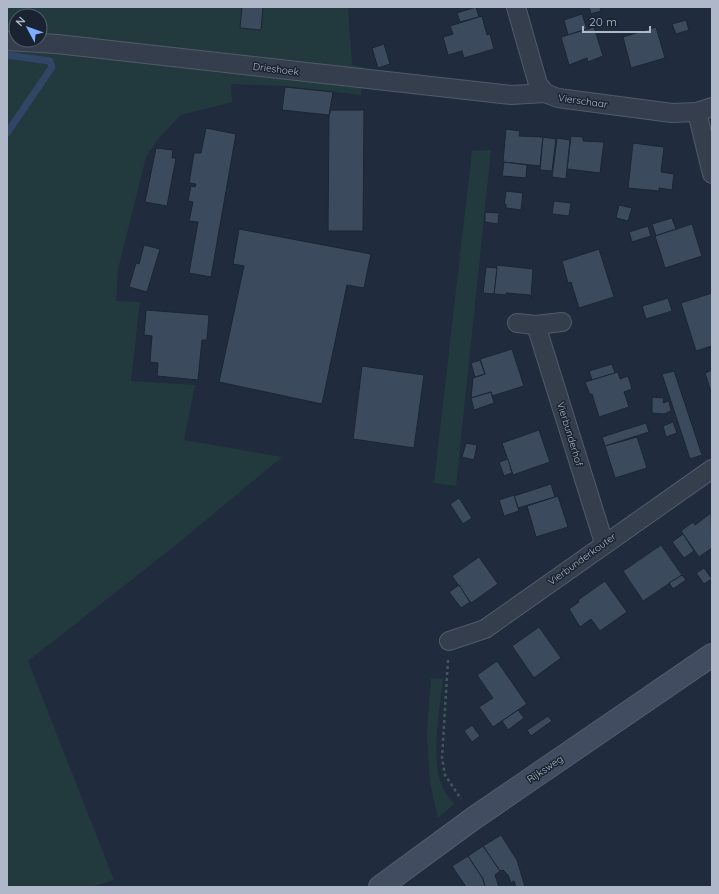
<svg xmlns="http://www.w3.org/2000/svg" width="719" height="894" font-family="Quicksand,sans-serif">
<rect width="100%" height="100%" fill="#202c3d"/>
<g fill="#223a3e" fill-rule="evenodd">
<path d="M7 7H348L352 65 363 67 361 95 285 86 231 84 232 102 181 115 159 138 146 157 118 269 116 301 140 302 131 381 195 385 184 440 282 457 176 545 28 661 114 880 91 887H7ZM16 16H40V40H16Z"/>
<path d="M491 150 456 486 434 483 472 151Z"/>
<path d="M431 678 443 679C440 710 430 757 442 786 445 793 450 799 454 804L438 818 430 783 427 733Z"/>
</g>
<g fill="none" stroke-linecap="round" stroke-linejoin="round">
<path stroke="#314666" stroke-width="7" d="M7 55 50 61 52 67 7 133"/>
</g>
<g fill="#3b4a5d" stroke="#1b2533">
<path d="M242 7H263L261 30 240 28Z"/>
<path d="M476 7 479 17 460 22 457 13Z"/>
<path d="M589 7H600L601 11 591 14Z"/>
<path d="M582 14 587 29 568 35 564 20Z"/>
<path d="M482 16 487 35 490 34 494 49 464 58 462 51 448 55 443 37 453 34 450 26Z"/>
<path d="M686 20 689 30 676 34 672 24Z"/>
<path d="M594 27 603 56 588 62 587 58 569 65 561 37Z"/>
<path d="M656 27 665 58 631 68 623 37Z"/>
<path d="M384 44 390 64 378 68 372 48Z"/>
<path d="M285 87 333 92 329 115 282 110Z"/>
<path d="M331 110H364L363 231H328L329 115Z"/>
<path d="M206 128 236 134 211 277 189 273 198 222 189 221 193 202 188 201 191 186 195 187 196 184 189 183 194 153H201Z"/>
<path d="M506 129 520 131 519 136 543 137 540 166 503 162Z"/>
<path d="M571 136 583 137V141L604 142 600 173 567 169Z"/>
<path d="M543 137 556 139 552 171 540 170Z"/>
<path d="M557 138 570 140 566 179 552 177Z"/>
<path d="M633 143 664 147 661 172 674 174 672 190 659 188V191L628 188Z"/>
<path d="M156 148 173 150 172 158H176L167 206 145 202Z"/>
<path d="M504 162 527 165 526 178 502 176Z"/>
<path d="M506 191 523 193 521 210 506 208V204L504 205Z"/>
<path d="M554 201 571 203 569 216 552 214Z"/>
<path d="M619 205 632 208 628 221 616 218Z"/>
<path d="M485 212 499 213 498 224 485 222Z"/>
<path d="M672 218 676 229 656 236 652 224Z"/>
<path d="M692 224 702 256 665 268 655 236Z"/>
<path d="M648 226 651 236 632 242 629 232Z"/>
<path d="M239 229 371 254 364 288 347 285 322 404 219 382 244 266 233 264Z"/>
<path d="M144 245 160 249 147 292 129 287 136 263 139 264Z"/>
<path d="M599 249 614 297 579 308 571 282 568 283 562 261Z"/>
<path d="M497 265 533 269 531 298 530 295 506 293V295L494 294Z"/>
<path d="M486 267 497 268 494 294 483 293Z"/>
<path d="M712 293V346L696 351 681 303Z"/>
<path d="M668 298 672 311 646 319 642 306Z"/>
<path d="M146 310 209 315 207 340H202L198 380 157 376 158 363 150 362 152 336 144 335Z"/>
<path d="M512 349 524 386 492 396 491 392 471 398 473 378 485 374 480 359Z"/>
<path d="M480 360 485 374 475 377 471 363Z"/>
<path d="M612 364 615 373 592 380 589 371Z"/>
<path d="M362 366 424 375 414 448 353 439Z"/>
<path d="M712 370V395L705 373Z"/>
<path d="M674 371 702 455 690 459 662 374Z"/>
<path d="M618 372 620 379 628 376 632 389 624 392 629 407 599 417 592 394 590 395 585 382Z"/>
<path d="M491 392 494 403 474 410 471 398Z"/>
<path d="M652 397 664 398 663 403 669 401 671 411 664 414 652 413Z"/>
<path d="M673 422 677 433 666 437 663 426Z"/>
<path d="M646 423 649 432 605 446 602 437Z"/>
<path d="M539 430 550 462 513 475 502 443Z"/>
<path d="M637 437 647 468 615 478 605 446Z"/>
<path d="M466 443 477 445 474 460 462 457Z"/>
<path d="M508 459 512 473 504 476 499 462Z"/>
<path d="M551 484 555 497 518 508 514 496Z"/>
<path d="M514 495 519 511 504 516 499 500Z"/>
<path d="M558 496 568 527 536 537 527 506Z"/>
<path d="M459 498 472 518 463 524 450 504Z"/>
<path d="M711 513 712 548 699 557 681 531 693 522 695 525Z"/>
<path d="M683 534 694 551 684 558 672 542Z"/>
<path d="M661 545 682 575 643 601 623 571Z"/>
<path d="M479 557 498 584 471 603 452 576Z"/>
<path d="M704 568 712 579 704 584 696 573Z"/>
<path d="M682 575 686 580 673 589 669 583Z"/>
<path d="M605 581 627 612 600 631 591 619 580 627 569 609 579 602 578 600Z"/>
<path d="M459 585 470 602 461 608 449 592Z"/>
<path d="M539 627 561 658 534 678 512 646Z"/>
<path d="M497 661 527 704 493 727 479 707 493 698 477 675Z"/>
<path d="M518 710 524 718 508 730 502 721Z"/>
<path d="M548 716 552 721 531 736 527 730Z"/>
<path d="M472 725 480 736 472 742 464 731Z"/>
<path d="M501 835 517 860 525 887H516L514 881 511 883 508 875 503 870 500 871 483 846Z"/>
<path d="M483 846 500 871 495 875 499 887H485L483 879 468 856Z"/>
<path d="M468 856 483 879 485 887H466L452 866Z"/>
</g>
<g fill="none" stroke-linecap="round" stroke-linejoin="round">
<g stroke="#525b6a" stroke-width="20">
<g id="street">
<path d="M516 7 538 84 545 93 558 98 672 113 697 112 712 107"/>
<path d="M7 41 57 44 511 95 545 93"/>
<path d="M697 112 712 174"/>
<path d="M517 323 536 325 562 322"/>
<path d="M536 325 604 543"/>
<path d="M449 641 485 629 712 469"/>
</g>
</g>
<g stroke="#525b6a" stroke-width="24">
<path id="secondary" d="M380 887 474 818 712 655"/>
</g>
<path stroke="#3f575b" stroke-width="2.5" stroke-dasharray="3 3" stroke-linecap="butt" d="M448 660 442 758 445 775 461 799"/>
<use href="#street" stroke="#343e4d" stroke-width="18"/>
<use href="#secondary" stroke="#414c60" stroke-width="22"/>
</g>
<g text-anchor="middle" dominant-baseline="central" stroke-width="3" stroke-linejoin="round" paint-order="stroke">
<g font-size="10" fill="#afb8c9" stroke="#192331">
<text transform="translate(276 69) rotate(7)">Drieshoek</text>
<text transform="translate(583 101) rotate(8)">Vierschaar</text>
<text transform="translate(570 434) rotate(73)">Vierbunderhof</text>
<text transform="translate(582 559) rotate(-36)">Vierbunderkouter</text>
<text transform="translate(545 769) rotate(-34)">Rijksweg</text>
</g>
</g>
<rect width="719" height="894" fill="none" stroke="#afb8c9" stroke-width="16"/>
<g transform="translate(28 28) rotate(311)"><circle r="19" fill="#192331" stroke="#555f6e"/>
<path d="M0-3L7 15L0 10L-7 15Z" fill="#7daeff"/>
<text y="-6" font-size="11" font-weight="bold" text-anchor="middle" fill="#afb8c9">N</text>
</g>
<path d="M583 26v6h67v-6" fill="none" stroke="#afb8c9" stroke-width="2"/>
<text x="589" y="26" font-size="12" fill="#afb8c9" stroke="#192331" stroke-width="3" paint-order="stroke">20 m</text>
</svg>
